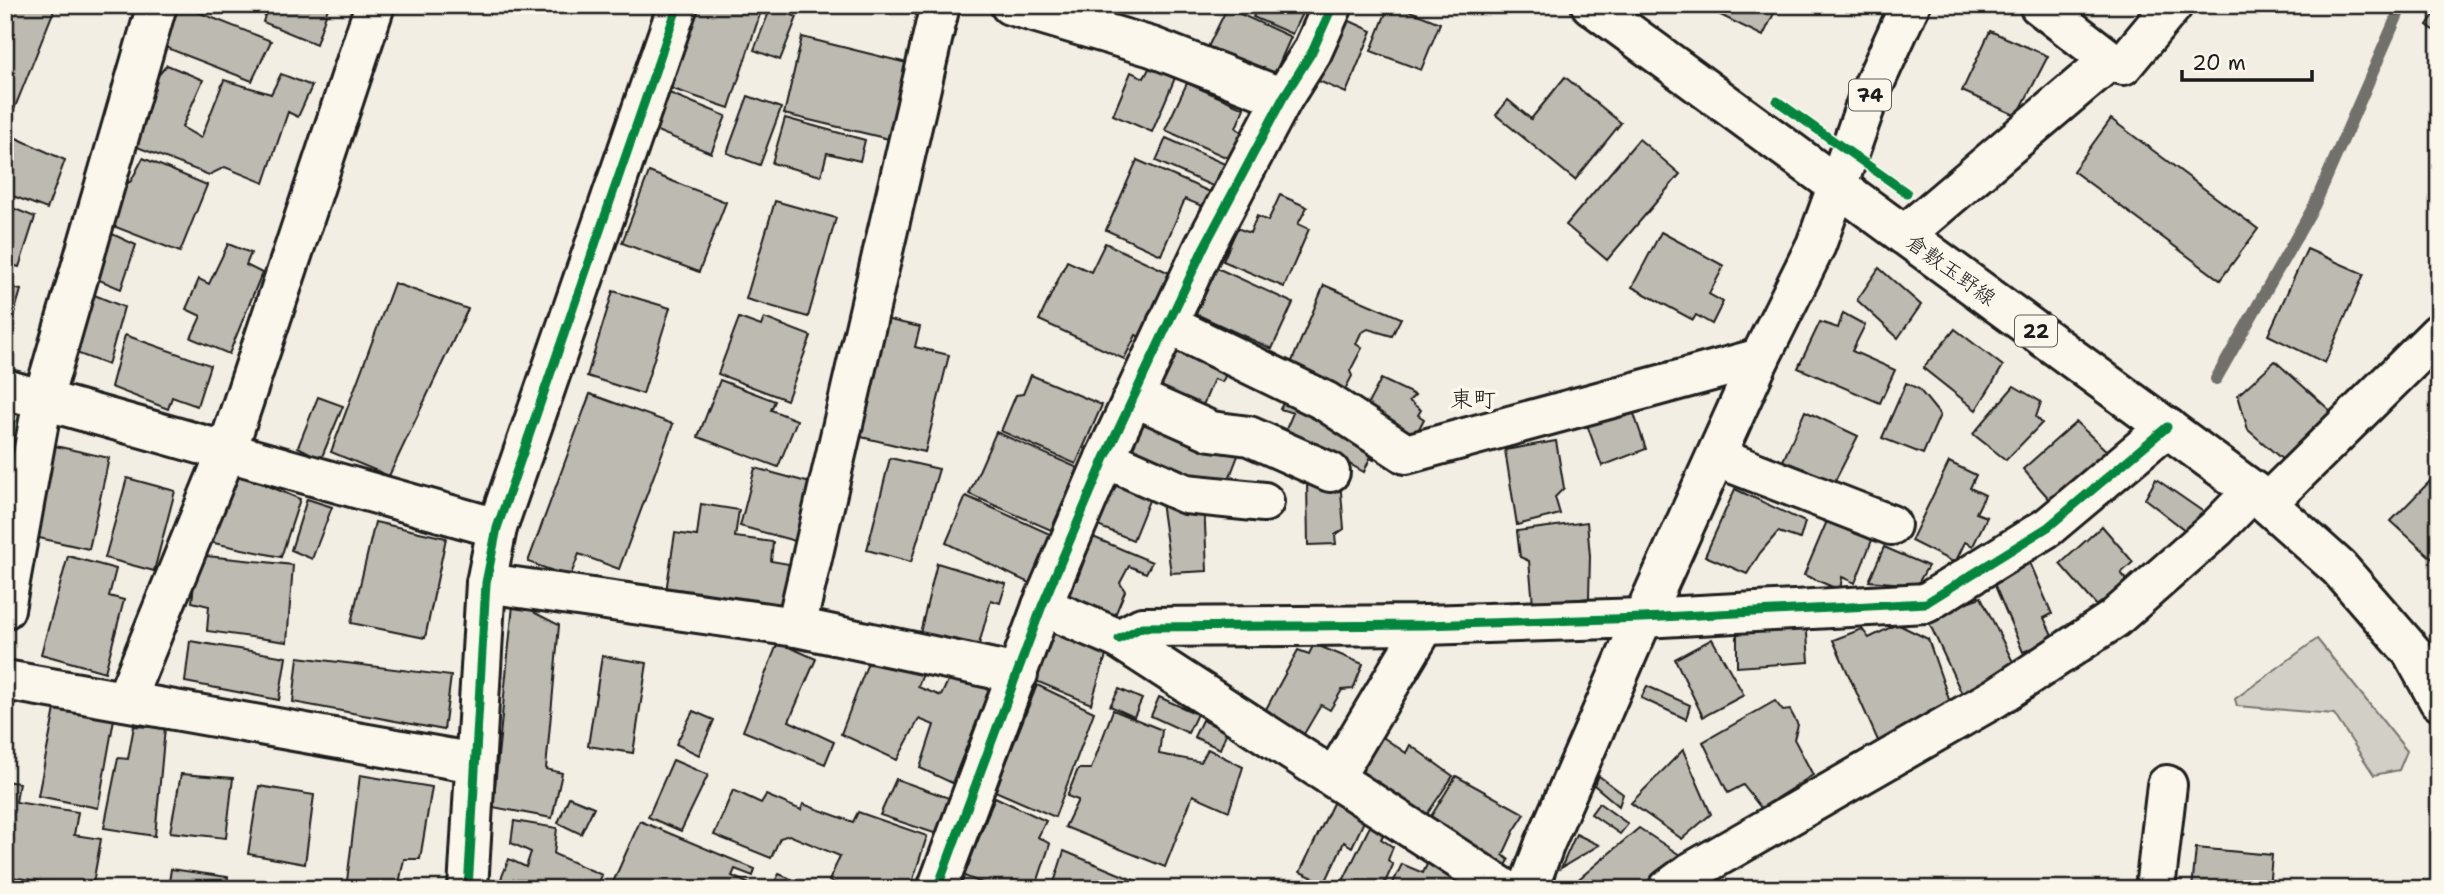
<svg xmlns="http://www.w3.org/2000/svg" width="2444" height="894" font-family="'Shantell Sans','Klee One',sans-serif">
<rect width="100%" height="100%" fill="#f2eee4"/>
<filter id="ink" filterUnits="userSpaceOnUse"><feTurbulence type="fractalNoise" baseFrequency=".0143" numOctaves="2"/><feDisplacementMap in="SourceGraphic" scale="14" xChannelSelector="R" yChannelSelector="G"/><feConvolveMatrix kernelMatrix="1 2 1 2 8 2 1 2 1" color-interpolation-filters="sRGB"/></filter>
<g filter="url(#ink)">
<path fill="#d2cfc6" stroke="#777671" stroke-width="2" d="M2317 639 2407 751 2399 770 2374 775 2334 714 2237 706 2235 699Z"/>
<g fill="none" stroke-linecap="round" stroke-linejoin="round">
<path stroke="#716f6b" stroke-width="12" d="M2216 379 2314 206 2402 5"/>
</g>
<g fill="#bdbab1" stroke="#1c1c1c" stroke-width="2">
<path d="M5 5H56L11 117 5 115Z"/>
<path d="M180 5 271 41 252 81 162 46Z"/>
<path d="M268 5H329L316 44 263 22Z"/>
<path d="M694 5H763L729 108 667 87Z"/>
<path d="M1243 5H1306L1292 34 1253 17 1256 11Z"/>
<path d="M1389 5H1395L1440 23 1421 70 1371 51Z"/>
<path d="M1710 5H1778L1763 36 1708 9Z"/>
<path d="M771 7 797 17 780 60 754 50Z"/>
<path d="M1227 8 1291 37 1272 80 1206 51Z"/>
<path d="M2439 8V34L2427 25Z"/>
<path d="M1341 17 1372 31 1346 93 1314 79Z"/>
<path d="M1990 31 2048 56 2017 116 1962 91Z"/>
<path d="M802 37 911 64 893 140 784 114Z"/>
<path d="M167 65 203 80 182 127 201 138 224 80 271 94 281 74 312 86 298 117 288 112 264 183 225 167 209 175 132 145 155 79Z"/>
<path d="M1150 67 1175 78 1152 132 1113 115 1131 72 1144 78Z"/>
<path d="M1565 77 1621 123 1575 180 1496 115 1508 100 1531 119Z"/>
<path d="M1187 83 1244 108 1236 128 1243 133 1232 160 1165 130Z"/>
<path d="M662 90 726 116 711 153 647 127Z"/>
<path d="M748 96 781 108 760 165 727 153Z"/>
<path d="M785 118 865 140 860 161 827 153 821 176 772 163Z"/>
<path d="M2111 119 2258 229 2220 280 2073 171Z"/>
<path d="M12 136 65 160 47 209 5 193V152Z"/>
<path d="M1166 138 1227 165 1217 188 1156 161Z"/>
<path d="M1639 139 1680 174 1607 260 1566 225Z"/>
<path d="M143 158 207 185 180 252 108 224 122 187 131 181Z"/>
<path d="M1137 160 1215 194 1209 209 1185 199 1161 255 1106 230Z"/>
<path d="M649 172 726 202 699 272 622 243Z"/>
<path d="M1280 195 1307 207 1298 224 1309 229 1284 287 1223 261 1237 228 1250 233 1257 216 1268 221Z"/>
<path d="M775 201 836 218 808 317 746 299Z"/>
<path d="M5 205 35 217 19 267 5 263Z"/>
<path d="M1661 232 1724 266 1709 294 1723 302 1712 324 1696 315 1693 320 1632 287Z"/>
<path d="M110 233 136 245 121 289 92 277Z"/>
<path d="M1105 243 1176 276 1145 340 1136 335 1124 359 1039 320 1067 261 1091 272Z"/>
<path d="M228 244 251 253 246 265 262 273 229 354 191 338 201 316 186 309 199 279 209 284Z"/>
<path d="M2307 249 2364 274 2325 363 2268 335Z"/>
<path d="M1217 268 1293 303 1272 349 1196 314Z"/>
<path d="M1879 268 1921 305 1898 338 1857 300Z"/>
<path d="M394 283 468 309 389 476 331 452Z"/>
<path d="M1324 285 1401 318 1392 336 1368 329 1361 333 1356 344 1362 348 1350 371 1352 376 1340 399 1287 373Z"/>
<path d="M5 286 21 290 5 344Z"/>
<path d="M613 291 670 308 643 394 587 376Z"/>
<path d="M87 292 124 307 108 365 71 351Z"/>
<path d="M1843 313 1865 325 1852 351 1895 370 1880 403 1798 368 1820 322 1838 328Z"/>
<path d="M739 318 761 326 764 318 811 336 787 400 718 374Z"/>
<path d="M885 319 920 327 915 347 949 355 925 452 857 436Z"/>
<path d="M1955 329 2003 366 1976 410 1923 368Z"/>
<path d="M125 335 210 365 197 406 172 397 168 409 111 387Z"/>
<path d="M1181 336 1234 360 1222 382 1214 379 1198 417 1150 396Z"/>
<path d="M2275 361 2334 414 2284 461 2248 430 2238 395Z"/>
<path d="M1031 375 1102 405 1076 464 1001 431 1016 395 1023 394Z"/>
<path d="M1381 379 1415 395 1409 401 1421 410 1418 415 1424 419 1410 446 1361 417Z"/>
<path d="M720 380 775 401 771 410 797 420 778 467 698 437Z"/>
<path d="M1906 383 1919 389 1940 415 1923 454 1882 438Z"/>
<path d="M2014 386 2041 402 2036 417 2042 423 2006 460 1973 434Z"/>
<path d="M590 394 673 424 619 569 579 554 570 577 528 562Z"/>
<path d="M1288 394 1380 445 1374 460 1370 458 1364 472 1346 462 1339 473 1281 441 1293 413 1280 409Z"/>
<path d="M318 397 343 406 321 459 298 447Z"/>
<path d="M1141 409 1239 453 1227 484 1201 485 1124 450Z"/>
<path d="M1633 411 1646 449 1602 466 1586 422Z"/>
<path d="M1805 411 1858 436 1833 485 1782 463Z"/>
<path d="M5 414 15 416 5 485Z"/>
<path d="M2076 422 2110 454 2052 502 2023 469Z"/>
<path d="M996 432 1078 468 1051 530 969 494Z"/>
<path d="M1556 441 1564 488 1555 497 1560 514 1517 525 1505 450Z"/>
<path d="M51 445 109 458 89 549 30 536Z"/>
<path d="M890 458 939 469 911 562 867 550Z"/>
<path d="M1949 462 1976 475 1970 488 1985 495 1976 513 1987 517 1973 546 1965 542 1955 563 1911 541Z"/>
<path d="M1120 467 1156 483 1133 540 1095 525Z"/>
<path d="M755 468 814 484 799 542 740 526Z"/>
<path d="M230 470 300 499 281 557 204 541Z"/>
<path d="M2439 472V565L2391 521Z"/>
<path d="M127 478 175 491 154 571 105 558Z"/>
<path d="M2156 479 2205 513 2190 534 2145 499Z"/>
<path d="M1340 480 1344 529 1335 535 1336 544 1308 545 1307 481Z"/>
<path d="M1735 489 1805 522 1800 539 1778 532 1760 553 1747 574 1705 556Z"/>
<path d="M966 496 1052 535 1031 584 946 543Z"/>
<path d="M307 499 332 507 312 559 291 550Z"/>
<path d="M1204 501 1207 571 1171 573 1161 502Z"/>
<path d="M701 504 739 510 735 537 773 542 771 561 789 564 782 615 665 598 675 533 697 536Z"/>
<path d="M1827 521 1872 540 1855 583 1842 577 1840 590 1804 575Z"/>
<path d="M375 522 446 538 425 638 351 623Z"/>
<path d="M1587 522 1590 556 1589 598 1533 604 1529 561 1520 557 1517 531Z"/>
<path d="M2102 526 2133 562 2121 573 2128 581 2098 607 2060 564Z"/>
<path d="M1093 537 1152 562 1146 573 1129 566 1120 583 1125 591 1114 618 1063 594 1071 576 1077 580Z"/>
<path d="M1884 547 1928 566 1917 585 1869 581Z"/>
<path d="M197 555 293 565 287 642 207 631 209 606 192 602Z"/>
<path d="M68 556 116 569 109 596 124 600 105 672 41 654Z"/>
<path d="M2028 558 2052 614 2044 618 2054 639 2023 652 1990 574Z"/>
<path d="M937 563 1006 584 1000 603 991 600 977 652 919 637Z"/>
<path d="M1981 597 2016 668 1962 694 1926 616Z"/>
<path d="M513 605 531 606 535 613 559 625 546 769 562 773 552 818 493 807Z"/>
<path d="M1806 619 1809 662 1737 667V624Z"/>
<path d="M1897 624 1928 639 1953 711 1879 743 1833 640 1862 629 1869 638Z"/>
<path d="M1056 628 1108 649 1091 704 1036 681Z"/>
<path d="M1712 639 1744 695 1703 717 1675 659Z"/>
<path d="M190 641 286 657 279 700 185 682Z"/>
<path d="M778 642 816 659 789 721 834 742 825 764 743 731Z"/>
<path d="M1314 644 1363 664 1353 689 1342 690 1330 710 1321 705 1304 734 1265 711 1298 650 1309 654Z"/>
<path d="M872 652 923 674 918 687 941 696 951 674 990 689 952 783 920 768 934 725 919 719 897 760 841 734Z"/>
<path d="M602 656 647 663 633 753 588 746Z"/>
<path d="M298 657 451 676 444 730 293 702Z"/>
<path d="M1037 685 1094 712 1055 817 995 791Z"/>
<path d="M1647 686 1690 705 1686 719 1641 698Z"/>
<path d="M1119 689 1142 699 1134 717 1110 706Z"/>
<path d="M1159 697 1197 714 1188 733 1151 716Z"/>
<path d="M1775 701 1783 711 1790 710 1798 725 1794 739 1813 775 1761 808 1743 785 1728 793 1703 742Z"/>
<path d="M55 709 114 719 98 808 38 796Z"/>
<path d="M1113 710 1162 730 1159 754 1201 762 1208 749 1243 767 1229 811 1193 795 1165 867 1065 827 1078 800 1067 796 1078 769H1091Z"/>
<path d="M693 711 714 720 699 755 676 744Z"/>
<path d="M1202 720 1227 731 1220 749 1194 737Z"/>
<path d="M134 726 165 728 155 836 104 828 118 758 128 759Z"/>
<path d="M1371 729 1406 753 1410 745 1453 776 1421 823 1342 773Z"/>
<path d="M1683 750 1711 814 1682 839 1631 803Z"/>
<path d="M673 760 708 775 681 831 648 817Z"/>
<path d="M181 774 233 778 226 838 170 832Z"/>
<path d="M360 775 432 787 420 859H404L398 889H346Z"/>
<path d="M1456 776 1525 814 1514 831 1503 855 1509 860 1502 873 1425 826Z"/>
<path d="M1599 776 1623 794 1619 806 1594 785Z"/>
<path d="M896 779 949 798 937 834 880 815Z"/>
<path d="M5 781 19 783 16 802 78 812 74 835 101 839 92 889 5 876Z"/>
<path d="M259 786 314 795 305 864 248 854Z"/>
<path d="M733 790 761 803 766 795 801 810 803 804 853 822 858 812 927 836 910 889H848L829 881 840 856 789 835 780 838 771 858 714 835Z"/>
<path d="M569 797 594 807 581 834 558 823Z"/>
<path d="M995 797 1046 821 1038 837 1050 844 1035 889H997L964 876Z"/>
<path d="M1335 799 1366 817 1352 847 1344 842 1325 883 1300 872Z"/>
<path d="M1599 803 1628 824 1620 834 1591 814Z"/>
<path d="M514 821 557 828 554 854 602 875 596 889H497L509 859 526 867 531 852 511 843Z"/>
<path d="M640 821 755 869 753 876 735 869 732 876 760 889H610Z"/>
<path d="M1371 824 1385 831 1381 839 1393 847 1388 860 1393 865 1382 889H1343L1340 887Z"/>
<path d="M1639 828 1683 857 1644 889H1567Z"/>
<path d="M1576 834 1599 845 1561 868Z"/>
<path d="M2196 848 2272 855 2269 889H2192Z"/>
<path d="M1064 851 1155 889H1052Z"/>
<path d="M1429 860 1476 889H1390L1402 864 1423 873Z"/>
<path d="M171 869 228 877 226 889H168Z"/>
<path d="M779 874 815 889H771Z"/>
</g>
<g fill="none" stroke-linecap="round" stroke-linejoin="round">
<g stroke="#1c1c1c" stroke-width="44">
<g id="minor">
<path d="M1010 5 1152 47 1283 98"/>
<path d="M2110 60 2123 65 2173 5"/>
<path d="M1904 235 2110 60 2039 5"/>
<path d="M1167 324 1325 401 1406 454 1760 358"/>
<path d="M5 389 497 528"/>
<path d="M1134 397 1211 431 1249 436 1330 472"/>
<path d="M1716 457 1891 525"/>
<path d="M1105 458 1186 494 1264 502"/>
<path d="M2267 503 2439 333"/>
<path d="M486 583 796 627 1018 674"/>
<path d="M1042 606 1119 639 1505 889"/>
<path d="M5 609 43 399 157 5"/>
<path d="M796 627 940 5"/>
<path d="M1119 639 1142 627 1425 625 1643 618 1926 603 2048 527 2167 427"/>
<path d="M5 680 475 763"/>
<path d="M125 701 227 451 375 5"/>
<path d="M1334 778 1425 625"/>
<path d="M468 889 486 583 497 528 678 5"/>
<path d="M937 889 1042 606 1105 458 1204 247 1283 98 1312 52 1333 5"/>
<path d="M1528 889 1545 843 1643 618 1760 358 1816 245 1837 187"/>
<path d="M1668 889 1691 872 1995 698 2114 619 2217 528 2253 491"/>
<path d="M2155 889 2167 785"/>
</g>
</g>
<g stroke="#1c1c1c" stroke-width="44">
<g id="major">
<path d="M1591 5 2253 491 2339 568 2412 652 2439 701"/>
<path d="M1837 187 1870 93 1910 5"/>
</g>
</g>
<use href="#minor" stroke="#fbf7ec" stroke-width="38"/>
<use href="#major" stroke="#fbf7ec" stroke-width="38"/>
<g stroke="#fbf7ec" stroke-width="13">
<g id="cycleway">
<path d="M1777 101 1907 193"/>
<path d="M1119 639 1142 627 1425 625 1643 618 1926 603 2048 527 2167 427"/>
<path d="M468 889 486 583 497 528 678 5"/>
<path d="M937 889 1042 606 1105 458 1204 247 1283 98 1312 52 1333 5"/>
</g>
</g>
<use href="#cycleway" stroke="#00873e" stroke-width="9"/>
</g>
</g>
<g text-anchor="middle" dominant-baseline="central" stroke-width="7" stroke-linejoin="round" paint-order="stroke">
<g fill="#fbf7ec" stroke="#5f5e5a" stroke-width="2">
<rect x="1849" y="79.5" width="42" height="31" rx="5"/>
<rect x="2015" y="315.5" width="42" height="31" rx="5"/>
</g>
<g font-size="19" font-weight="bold" fill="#1c1c1c">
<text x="1870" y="95">74</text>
<text x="2036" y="331">22</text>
</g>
<g font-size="21" fill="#1c1c1c" stroke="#fbf7ec">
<text transform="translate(1951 270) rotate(36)">倉敷玉野線</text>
</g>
<g font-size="23" fill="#1c1c1c" stroke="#fbf7ec">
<text x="1473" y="399">東町</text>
</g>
</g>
<rect width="2444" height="894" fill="none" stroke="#fbf7ec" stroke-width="28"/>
<rect x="14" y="14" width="2416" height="866" fill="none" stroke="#1c1c1c" stroke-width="2.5" filter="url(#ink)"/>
<path d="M2182 70v10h130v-10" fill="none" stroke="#1c1c1c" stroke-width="3.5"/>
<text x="2192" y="70" font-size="21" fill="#1c1c1c" stroke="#fbf7ec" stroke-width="5" paint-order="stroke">20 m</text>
</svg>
